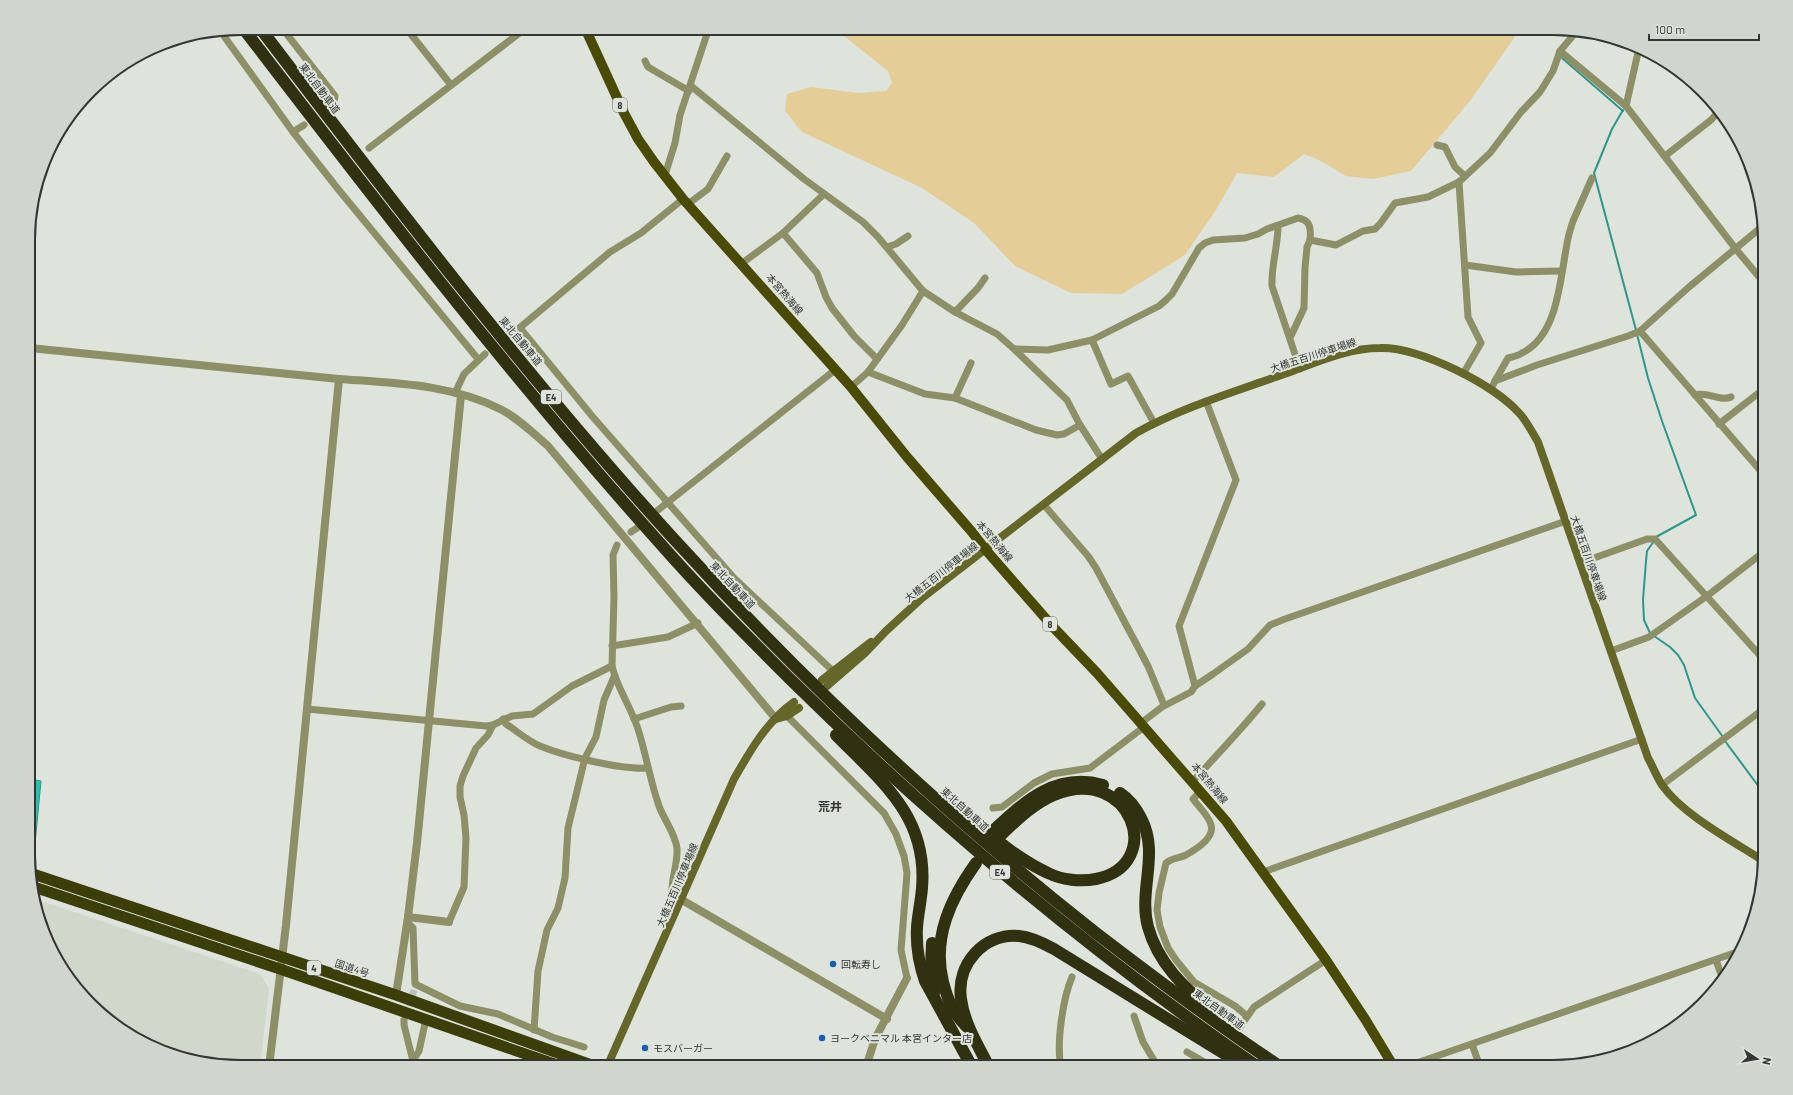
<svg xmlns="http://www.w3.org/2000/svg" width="1793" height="1095" font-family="Barlow,'Noto Sans JP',sans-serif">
<rect width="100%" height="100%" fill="#dee3dc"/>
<path fill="#cfd8ca" d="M35 899 260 974 269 989 260 1067H240L172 1056 122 1031 90 1005 57 961Z"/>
<path fill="#e5cd98" d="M836 28H1521L1470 101 1411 171 1373 179 1346 176 1321 161 1304 154 1274 177 1237 173 1216 210 1185 255 1122 294 1071 293 1015 266 974 223 922 188 802 132 785 111 787 94 811 87 858 93 886 91 892 83 888 71 845 37Z"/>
<path fill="#28c2b0" stroke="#2c988a" d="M30 779 41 781 35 844 33 845 30 844Z"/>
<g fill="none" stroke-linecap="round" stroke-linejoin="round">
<g stroke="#2c988a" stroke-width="2">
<path d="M1562 58 1623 111"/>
<path d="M1623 110 1612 129 1594 173 1636 330"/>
<path d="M1637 334 1648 378 1662 421 1696 515 1656 537"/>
<path d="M1650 633 1644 620 1643 600 1646 561 1647 551 1654 541"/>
<path d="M1654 636 1670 647 1678 655 1684 665 1695 698 1723 737"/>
<path d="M1725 741 1765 795"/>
</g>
<g stroke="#bcc0ba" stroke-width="7" stroke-dasharray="7 3.5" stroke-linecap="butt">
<path d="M406 1016 414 990"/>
<path d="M1235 1040 1242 1024"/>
</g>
<g stroke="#8d8f67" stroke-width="7">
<path d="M282 28 335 96 334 102 331 105"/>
<path d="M406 28 451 85"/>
<path d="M221 32 293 132 338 189 478 359"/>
<path d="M1560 51 1626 106 1735 248 1765 284"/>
<path d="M645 61 648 67 689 91"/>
<path d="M691 86 804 179 863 222 878 237 923 291 955 312 997 334 1014 349 1048 350 1092 340 1159 306 1166 300 1172 294 1199 248 1205 243 1213 240 1245 238 1258 234 1267 229 1298 218C1311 220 1311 229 1310 240L1336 245 1363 231 1375 229 1380 224 1395 203 1428 197 1459 182 1490 153 1521 112 1540 92 1553 71 1560 51 1576 32"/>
<path d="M1626 106 1639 48"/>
<path d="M293 132 304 125"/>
<path d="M1437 145 1445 147 1455 167 1465 176"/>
<path d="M369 148 526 28"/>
<path d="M1665 156 1711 120 1719 111"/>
<path d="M665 175 675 143 680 115 709 28"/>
<path d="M1459 182 1468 317 1481 343 1463 374"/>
<path d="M688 204 708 189 727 156"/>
<path d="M1278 226C1278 246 1271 266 1272 286L1300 369"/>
<path d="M783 233 817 273 826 297 832 308 854 336 877 359"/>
<path d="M887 247 896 244 908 236"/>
<path d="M741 264 783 233 824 194"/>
<path d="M1465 265 1516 272 1561 271"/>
<path d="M955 312 978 288 985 278"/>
<path d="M520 328 592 416 734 578 833 671"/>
<path d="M1640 331 1765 476"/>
<path d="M511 335 610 252 641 233 683 199"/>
<path d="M1290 338 1304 308 1305 268 1307 247 1310 240"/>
<path d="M1092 340 1111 384 1128 376 1154 423"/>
<path d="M1014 349 1067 400 1080 425 1102 459"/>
<path d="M868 372 925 394 955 398 1036 430 1057 435 1064 434 1080 425"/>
<path d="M1495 381 1508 358C1512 357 1518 356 1522 353 1561 334 1560 271 1569 234L1573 221 1592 178"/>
<path d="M851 387 868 372 902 325 923 291"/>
<path d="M1491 389 1495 381 1537 365 1628 336 1640 331 1689 287 1764 225"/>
<path d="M455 393 464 374 485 354"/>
<path d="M1695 395C1708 391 1720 402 1731 397"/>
<path d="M955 398 971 363"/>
<path d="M1719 424 1765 388"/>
<path d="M1044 505 1088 556 1096 568 1148 666 1164 705"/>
<path d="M658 510 835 370"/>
<path d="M631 532 637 528"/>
<path d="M617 545 613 555 614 597 612 666C617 688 631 707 638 729 646 754 650 780 659 806 664 820 675 833 677 848 678 863 672 876 672 890L682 900"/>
<path d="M1580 563 1647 539H1655L1765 661"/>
<path d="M612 646 668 637 698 623"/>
<path d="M1611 651 1649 637 1707 596 1765 551"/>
<path d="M1195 686 1179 626 1236 480 1206 401"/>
<path d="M307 709 486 726 493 725 512 716 533 714 572 686 612 666"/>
<path d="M787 716 884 813 896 834 904 856 907 873 901 950 907 978"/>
<path d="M503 719 506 724C517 731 528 741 540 746 564 756 622 770 648 768"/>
<path d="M634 719 671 707 681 706"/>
<path d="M1141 723 1162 707 1191 692 1195 686 1213 674 1248 649 1270 625 1285 619 1566 521"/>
<path d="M1193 781C1216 756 1240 731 1262 704"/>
<path d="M1662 785 1765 708"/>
<path d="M1201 791 1193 799C1199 807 1209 816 1211 825 1215 838 1195 850 1186 855 1180 858 1172 858 1166 863L1159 893 1157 910 1160 927 1168 948 1176 960 1194 982 1235 1006 1247 1016"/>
<path d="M993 808 1002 807 1034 783 1052 774 1090 768 1144 727"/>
<path d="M1263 872 1642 739"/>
<path d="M407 922 413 928 415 984 460 1006 498 1014 552 1037 584 1047"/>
<path d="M449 922 464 887 466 838 464 815 460 797V786L463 776 476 748 488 735 493 725"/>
<path d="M1716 960 1723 980"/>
<path d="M1134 1016 1143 1042 1158 1067"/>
<path d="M404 1020V1025L413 1061"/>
<path d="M1242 1024 1254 1007 1326 960"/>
<path d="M534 1030 538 971 547 930 558 908 565 878 568 828 585 758 596 737 604 700 614 677"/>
<path d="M1472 1044 1480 1067"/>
<path d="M1187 1052 1213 1067"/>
<path d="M409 1067 419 1051 426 1019"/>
<path d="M530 1067 532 1056"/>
<path d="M1061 1067C1056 1044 1063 998 1072 977"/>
<path d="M1222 1067 1224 1061"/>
<path d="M1405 1067 1740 951"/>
</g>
<g stroke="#8d8f67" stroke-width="8">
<path d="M30 348 339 379 286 925 269 1067"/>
<path d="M339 379C393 383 451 384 500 409 518 418 533 433 548 446L776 719"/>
<path d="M682 900 887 1019"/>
<path d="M408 917 449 922"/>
<path d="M396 995 408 917 417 843 461 395"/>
<path d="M868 1062 877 1067"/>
<path d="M866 1067 875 1039 907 978"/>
</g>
<g stroke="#656729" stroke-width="8">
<path d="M822 680 871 642"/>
<path d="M827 686 865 653 886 631 922 598 1136 433C1183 407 1234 392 1284 374 1315 363 1347 348 1380 348 1419 347 1494 384 1520 414 1527 422 1532 432 1538 442L1648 758C1653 767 1657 777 1662 785 1684 816 1733 841 1765 862"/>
<path d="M776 719 787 716 799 708"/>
<path d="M607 1067 734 779C750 751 767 721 794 702"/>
</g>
<path stroke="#494a04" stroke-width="10" d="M585 28 624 113 638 139 654 162 683 199 851 387 907 457 972 532 985 549 1054 628 1097 673 1226 821 1326 960 1365 1019 1394 1067"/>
<g stroke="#3c3e0a" stroke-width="11">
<path d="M30 873 396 995 597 1067"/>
<path d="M31 886 280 969 563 1067"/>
</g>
<g stroke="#303111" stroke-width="12">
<path d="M243 28C377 203 511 377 658 541 700 589 745 634 790 679 935 822 1090 952 1258 1067"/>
<path d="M260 28C392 201 525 375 672 537 802 680 943 813 1096 933 1156 979 1217 1025 1281 1067"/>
<path d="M836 735C881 781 928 816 922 888 921 901 918 914 917 927 916 945 919 964 925 981L972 1067"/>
<path d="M1120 793C1129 799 1136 808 1141 818 1160 854 1138 890 1148 927 1158 963 1184 988 1212 1010"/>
<path d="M952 804C983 828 1013 857 1048 873 1062 880 1081 882 1096 879 1167 865 1131 763 1054 795 1033 804 1017 820 1001 835"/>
<path d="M994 830C1026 800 1057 772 1103 785"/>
<path d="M932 943 931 966 934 993"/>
<path d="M967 1027C953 1013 948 1001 943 982 932 937 951 898 976 863"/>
<path d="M989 1067C978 1045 964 1023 961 999 956 964 984 933 1019 936 1031 937 1043 943 1054 949L1236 1061"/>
</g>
</g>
<g fill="#185eae" stroke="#dee3dc" stroke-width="1.5">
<circle cx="833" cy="964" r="4"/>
<circle cx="822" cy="1038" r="4"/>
<circle cx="645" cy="1048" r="4"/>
</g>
<g text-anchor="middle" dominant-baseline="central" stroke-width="4" stroke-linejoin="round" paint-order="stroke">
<g fill="#dee3dc" stroke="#676a66" stroke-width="1">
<rect x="613" y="98" width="14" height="14" rx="3"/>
<rect x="541" y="390" width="20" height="14" rx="3"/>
<rect x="1043" y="617" width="14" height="14" rx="3"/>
<rect x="990" y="865" width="20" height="14" rx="3"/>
<rect x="307" y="961" width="14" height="14" rx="3"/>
</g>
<g font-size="9" font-weight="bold" fill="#343633">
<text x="620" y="105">8</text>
<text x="551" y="397">E4</text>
<text x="1050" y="624">8</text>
<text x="1000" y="872">E4</text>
<text x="314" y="968">4</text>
</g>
<g font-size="10" fill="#343633" stroke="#dee3dc">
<text transform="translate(320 88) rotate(53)">東北自動車道</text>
<text transform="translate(785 294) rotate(49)">本宮熱海線</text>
<text transform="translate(521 341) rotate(50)">東北自動車道</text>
<text transform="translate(1313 355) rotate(-18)">大橋五百川停車場線</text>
<text transform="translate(995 541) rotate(50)">本宮熱海線</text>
<text transform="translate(1589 558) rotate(71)">大橋五百川停車場線</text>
<text transform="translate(941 572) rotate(-38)">大橋五百川停車場線</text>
<text transform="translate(733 585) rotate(47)">東北自動車道</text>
<text transform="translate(1210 783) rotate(50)">本宮熱海線</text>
<text transform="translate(965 809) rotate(42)">東北自動車道</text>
<text transform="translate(677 885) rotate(-67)">大橋五百川停車場線</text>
<text transform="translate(352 968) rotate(18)">国道4号</text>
<text transform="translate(1219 1009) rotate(36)">東北自動車道</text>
</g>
<g font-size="10" fill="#343633" stroke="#dee3dc" text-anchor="start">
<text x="841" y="964">回転寿し</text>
<text x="830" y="1038">ヨークベニマル 本宮インター店</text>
<text x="653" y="1048">モスバーガー</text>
</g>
<g font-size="12" font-weight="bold" fill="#343633" stroke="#dee3dc">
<text x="830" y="806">荒井</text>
</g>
</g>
<path d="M0 0H1793V1095H0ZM240 35H1553A205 205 0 0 1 1758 240V855A205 205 0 0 1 1553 1060H240A205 205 0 0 1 35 855V240A205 205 0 0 1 240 35Z" fill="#d0d5ce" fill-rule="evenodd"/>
<path fill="none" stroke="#343633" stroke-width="2" d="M240 35H1553A205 205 0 0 1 1758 240V855A205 205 0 0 1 1553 1060H240A205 205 0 0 1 35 855V240A205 205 0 0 1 240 35Z"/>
<g transform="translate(1757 1059) rotate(102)" stroke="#dee3dc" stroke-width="3" paint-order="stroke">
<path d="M0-3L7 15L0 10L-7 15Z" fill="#343633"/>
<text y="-6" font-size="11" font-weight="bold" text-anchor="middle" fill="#343633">N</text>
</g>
<path d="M1649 34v6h110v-6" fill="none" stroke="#343633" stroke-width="2"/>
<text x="1655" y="34" font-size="12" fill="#343633" stroke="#dee3dc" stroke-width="3" paint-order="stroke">100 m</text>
</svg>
